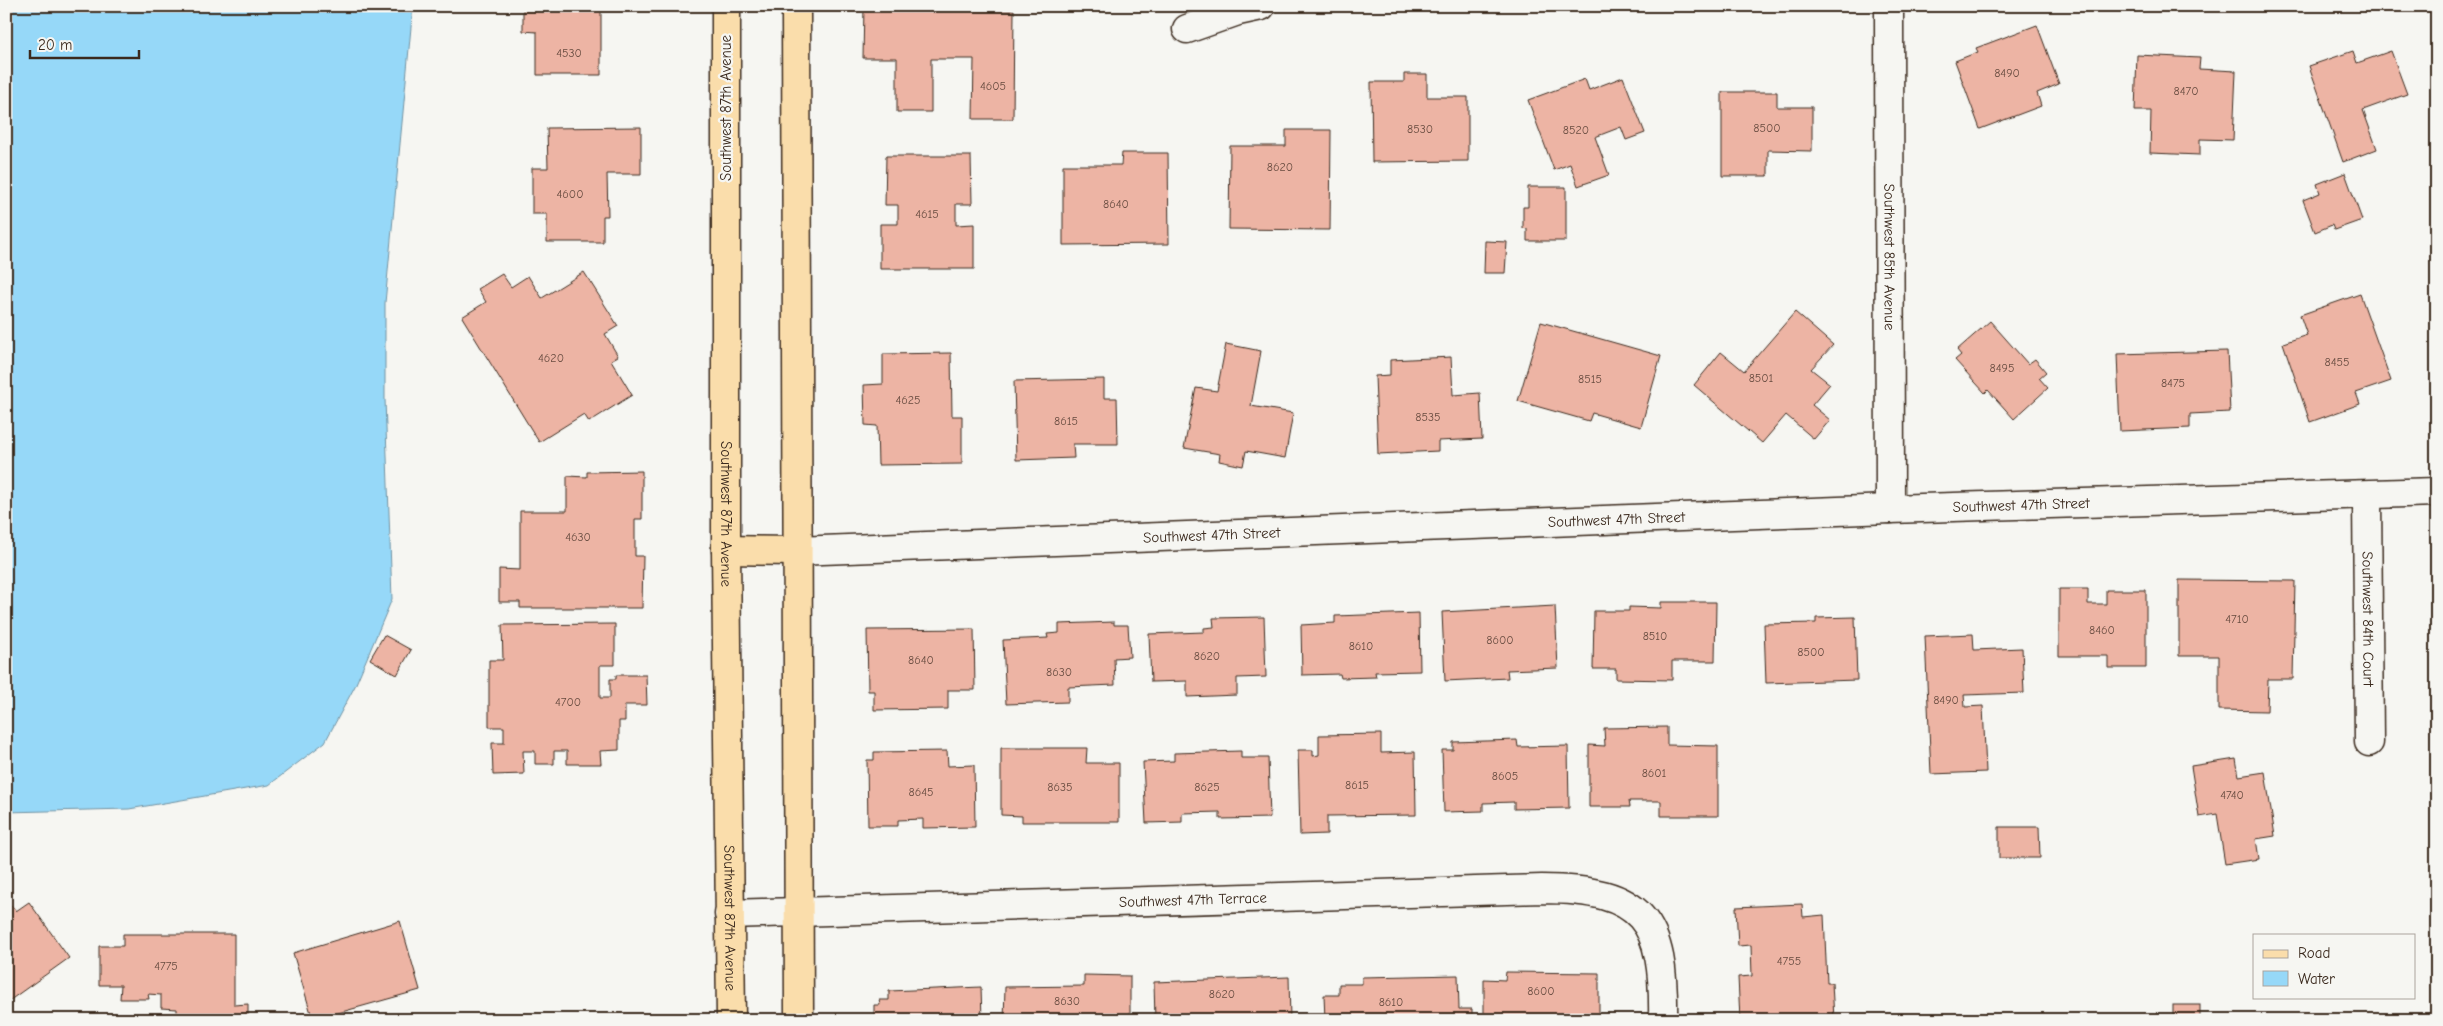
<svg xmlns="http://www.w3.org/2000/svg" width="2443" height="1026" font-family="'Comic Neue',sans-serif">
<rect width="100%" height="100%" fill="#f6f6f2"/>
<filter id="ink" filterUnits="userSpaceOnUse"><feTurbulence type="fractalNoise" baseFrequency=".02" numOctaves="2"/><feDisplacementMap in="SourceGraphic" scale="10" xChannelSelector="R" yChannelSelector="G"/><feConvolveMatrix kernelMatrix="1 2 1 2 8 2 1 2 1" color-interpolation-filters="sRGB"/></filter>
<g filter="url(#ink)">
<path fill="#96d8f8" stroke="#7292a1" d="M6 6H413L385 303V399L392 599 355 686 325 742 269 785 129 809 6 812Z"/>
<g fill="#edb4a4" stroke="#3b2a1e">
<path d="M523 6H601V75H537V32L523 31Z"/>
<path d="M864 6H925L926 10H1014L1013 119H973L974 59H931V112H897V58H863Z"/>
<path d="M2037 25 2059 84 2037 93 2041 106 1980 129 1955 61 1978 52 1976 48Z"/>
<path d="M2353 51 2357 63 2391 51 2407 94 2363 110 2377 149 2343 162 2309 66Z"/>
<path d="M2137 55 2200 58 2199 69 2236 71 2233 140 2200 139V155L2150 153 2151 111H2135Z"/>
<path d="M1404 74H1427V97H1468V161L1372 162 1371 82H1404Z"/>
<path d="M1623 77 1645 133 1626 140 1621 127 1595 137 1609 175 1578 186 1570 164 1554 170 1528 100 1585 79 1589 90Z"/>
<path d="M1722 92H1777V107H1812V151L1768 150V176H1722Z"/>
<path d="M641 127V174H607L608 216H603V242H547V214H532V168H548L547 128Z"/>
<path d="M1286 130H1331L1330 230 1229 229 1230 146H1286Z"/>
<path d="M1122 153H1168L1169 244 1063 245V165H1121Z"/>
<path d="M886 156H971L972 204H956V225L974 224V269H880V224H898V205H885Z"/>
<path d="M2345 173 2362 220 2334 230 2332 225 2315 232 2303 200 2320 193 2317 184Z"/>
<path d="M1528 187H1566V241H1527V229L1523 228V207H1528Z"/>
<path d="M1485 241 1507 242 1505 273H1484Z"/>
<path d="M584 272 618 326 605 334 618 356 611 360 632 395 589 422 584 414 539 442 462 317 486 302 478 289 502 274 511 287 528 276 542 298Z"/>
<path d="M2360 294 2391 381 2356 393 2360 404 2310 422 2283 343 2307 335 2300 315Z"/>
<path d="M1795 312 1833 345 1811 369 1830 384 1812 405 1830 420 1814 439 1786 415 1762 443 1694 385 1721 352 1744 371Z"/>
<path d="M1990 321 2028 364 2035 359 2046 372 2039 378 2048 388 2014 419 1988 390 1985 393 1955 360 1961 355 1957 350Z"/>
<path d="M1541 322 1661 356 1641 427 1592 413 1589 421 1518 401Z"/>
<path d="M1226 344 1261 351 1251 406 1293 413 1285 458 1246 451 1243 466 1219 461 1220 454 1184 448 1196 388 1217 391Z"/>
<path d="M2227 351 2230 412 2190 414V428L2120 431 2117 354Z"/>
<path d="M951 353 952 416H962V464L878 465 877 426 865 425 864 385 883 384V354Z"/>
<path d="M1451 357 1453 395 1480 393 1482 439 1438 441V451L1378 454 1375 376 1390 375V360Z"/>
<path d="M1104 379V398H1117L1118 444H1073L1074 458 1016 460 1014 381Z"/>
<path d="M642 471V519H635V556H643L642 608H520V602H499V569L520 570V511H567V476L587 477V472Z"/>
<path d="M2179 580 2295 581 2293 679H2268L2267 711 2219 710V656H2179Z"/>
<path d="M2059 589H2088V604H2106V590H2146V668H2108V656H2059Z"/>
<path d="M1661 602H1716L1715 661H1672V680L1616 679V669H1593L1594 611H1629V607L1661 608Z"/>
<path d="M1555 606 1558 668 1507 670 1508 678 1445 681 1442 612Z"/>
<path d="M1419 613 1420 671 1375 672 1376 677 1341 678 1340 674 1302 675 1301 625 1335 623V616Z"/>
<path d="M1264 617 1266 677 1237 678V695L1187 697V681L1151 682 1149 634 1204 632V628L1214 627 1213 618Z"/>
<path d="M1855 617 1857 680 1766 683 1764 624 1816 623V618Z"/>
<path d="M1114 622V625H1128L1130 657 1114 658 1115 685 1068 687V702L1006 704 1003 640 1048 638 1047 634 1059 633V624Z"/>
<path d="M615 624V665H600V698H610V679H616V675H646L647 705H625V721H619V750L600 751 601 764H567V751H554V764H535V751H523L524 774 493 775 492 743H504V727H489V660H503L502 625Z"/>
<path d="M974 629 975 690H948V709L874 710V691H868L867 630Z"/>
<path d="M1973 634 1974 650 2022 648 2024 693 1964 695 1965 707 1983 706 1986 772 1931 774 1925 636Z"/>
<path d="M384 635 411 650 397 675 370 659Z"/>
<path d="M1667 727V745L1718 746V816H1661V801H1629L1630 807H1589V745L1605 746 1604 728Z"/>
<path d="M1381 734V753L1415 752 1416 815 1327 816V834L1300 835 1298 750H1313V756L1319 755V735Z"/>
<path d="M1517 740 1518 747 1568 746 1569 808 1514 809V802L1483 803V811L1444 812 1442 750H1453V742Z"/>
<path d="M1001 748H1087L1086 763H1119V822H1022V816L1001 815Z"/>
<path d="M947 751 948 766 974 765 975 827 923 828V819L898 820V826H868L867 760H874V752Z"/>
<path d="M1241 751V758H1268L1270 818 1220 819V812L1182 813V822L1146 823 1143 762 1174 761V753Z"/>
<path d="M2236 759 2239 776 2265 772 2275 836 2256 839 2259 859 2225 864 2217 814 2199 817 2191 766Z"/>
<path d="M1999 827H2039L2040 858H1999Z"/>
<path d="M29 902 69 958 6 1003V910L12 906 16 911Z"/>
<path d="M1802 904 1803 917 1824 915 1827 983H1832L1834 1019 1740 1020 1738 977 1752 976 1751 945 1738 946 1736 907Z"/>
<path d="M400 921 420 990 313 1020 293 953Z"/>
<path d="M123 934H234V1005L248 1004V1020H177V1009L161 1008V995L148 994 149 999H120L121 985H99V946H123Z"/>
<path d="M1506 972 1599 973V1020H1484V979L1505 980Z"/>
<path d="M1084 975 1130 976V1016L1134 1017V1020H1004L1005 987 1084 986Z"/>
<path d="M1458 975 1459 1009H1472V1020H1325L1324 995H1339V984H1362V977Z"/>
<path d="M1289 977 1290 1020H1155L1154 982Z"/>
<path d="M981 987 982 1020H874V1005H880L879 1000H889V991Z"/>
<rect x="2173" y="1005" width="27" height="15"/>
</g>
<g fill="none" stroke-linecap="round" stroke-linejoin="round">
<g stroke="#3b2a1e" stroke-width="31">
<g id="minor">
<path id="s1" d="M1889 6 1890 509"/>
<path d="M1187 29 1238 11 1261 6"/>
<path id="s2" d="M2367 495 2369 742"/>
<path id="s3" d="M796 551 1890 509 2437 492"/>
<path id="s4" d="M729 914 1542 889C1644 889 1665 921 1663 1020"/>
</g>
</g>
<g stroke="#3b2a1e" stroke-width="31">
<g id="major">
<path id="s5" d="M726 6V550L731 1020"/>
<path d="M796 6 799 1020"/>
<path d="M726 550 796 551"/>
</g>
</g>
<use href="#minor" stroke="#f6f6f2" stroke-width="28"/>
<use href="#major" stroke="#faddab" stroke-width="28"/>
</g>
</g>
<g text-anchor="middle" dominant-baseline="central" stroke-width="4.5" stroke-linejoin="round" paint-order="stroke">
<g font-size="12" fill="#684c40">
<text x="569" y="53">4530</text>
<text x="2007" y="73">8490</text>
<text x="993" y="86">4605</text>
<text x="2186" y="91">8470</text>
<text x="1767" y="128">8500</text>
<text x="1420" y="129">8530</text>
<text x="1576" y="130">8520</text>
<text x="1280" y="167">8620</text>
<text x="570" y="194">4600</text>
<text x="1116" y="204">8640</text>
<text x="927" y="214">4615</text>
<text x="551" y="358">4620</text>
<text x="2337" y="362">8455</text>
<text x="2002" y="368">8495</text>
<text x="1761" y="378">8501</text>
<text x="1590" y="379">8515</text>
<text x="2173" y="383">8475</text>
<text x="908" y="400">4625</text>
<text x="1428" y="417">8535</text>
<text x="1066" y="421">8615</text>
<text x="578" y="537">4630</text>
<text x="2237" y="619">4710</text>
<text x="2102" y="630">8460</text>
<text x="1655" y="636">8510</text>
<text x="1500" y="640">8600</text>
<text x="1361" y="646">8610</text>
<text x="1811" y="652">8500</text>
<text x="1207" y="656">8620</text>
<text x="921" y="660">8640</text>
<text x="1059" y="672">8630</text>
<text x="1946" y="700">8490</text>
<text x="568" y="702">4700</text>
<text x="1654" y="773">8601</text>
<text x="1505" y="776">8605</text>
<text x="1357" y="785">8615</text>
<text x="1060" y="787">8635</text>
<text x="1207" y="787">8625</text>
<text x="921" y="792">8645</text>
<text x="2232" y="795">4740</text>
<text x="1789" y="961">4755</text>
<text x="166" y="966">4775</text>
<text x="1541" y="991">8600</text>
<text x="1222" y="994">8620</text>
<text x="1067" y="1001">8630</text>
<text x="1391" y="1002">8610</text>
</g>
<g font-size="15" fill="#3b2a1e" stroke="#f6f6f2">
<text transform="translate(726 108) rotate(-90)">Southwest 87th Avenue</text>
<text stroke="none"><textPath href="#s1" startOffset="251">Southwest 85th Avenue</textPath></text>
<text stroke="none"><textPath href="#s3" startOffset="1226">Southwest 47th Street</textPath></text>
<text stroke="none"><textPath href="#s5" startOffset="508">Southwest 87th Avenue</textPath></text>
<text stroke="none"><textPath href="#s3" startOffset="821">Southwest 47th Street</textPath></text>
<text stroke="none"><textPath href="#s3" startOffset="416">Southwest 47th Street</textPath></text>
<text stroke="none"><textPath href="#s2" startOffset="124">Southwest 84th Court</textPath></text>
<text stroke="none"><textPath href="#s4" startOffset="464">Southwest 47th Terrace</textPath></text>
<text stroke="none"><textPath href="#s5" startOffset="912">Southwest 87th Avenue</textPath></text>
</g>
</g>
<rect width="2443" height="1026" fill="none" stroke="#f6f6f2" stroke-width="25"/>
<rect x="12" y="12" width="2418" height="1001" fill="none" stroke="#3b2a1e" stroke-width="2" filter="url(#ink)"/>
<rect x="2253" y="934" width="162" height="65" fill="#f6f6f2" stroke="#aba49d"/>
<rect x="2263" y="950" width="25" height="8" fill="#faddab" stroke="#aba49d"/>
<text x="2298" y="958" font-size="15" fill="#3b2a1e">Road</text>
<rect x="2263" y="971" width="25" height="15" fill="#96d8f8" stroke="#aba49d"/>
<text x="2298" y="984" font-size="15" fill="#3b2a1e">Water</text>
<path d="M30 50v8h109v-8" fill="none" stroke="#3b2a1e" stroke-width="2.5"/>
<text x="38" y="50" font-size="15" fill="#3b2a1e" stroke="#f6f6f2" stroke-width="4" paint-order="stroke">20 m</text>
</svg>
